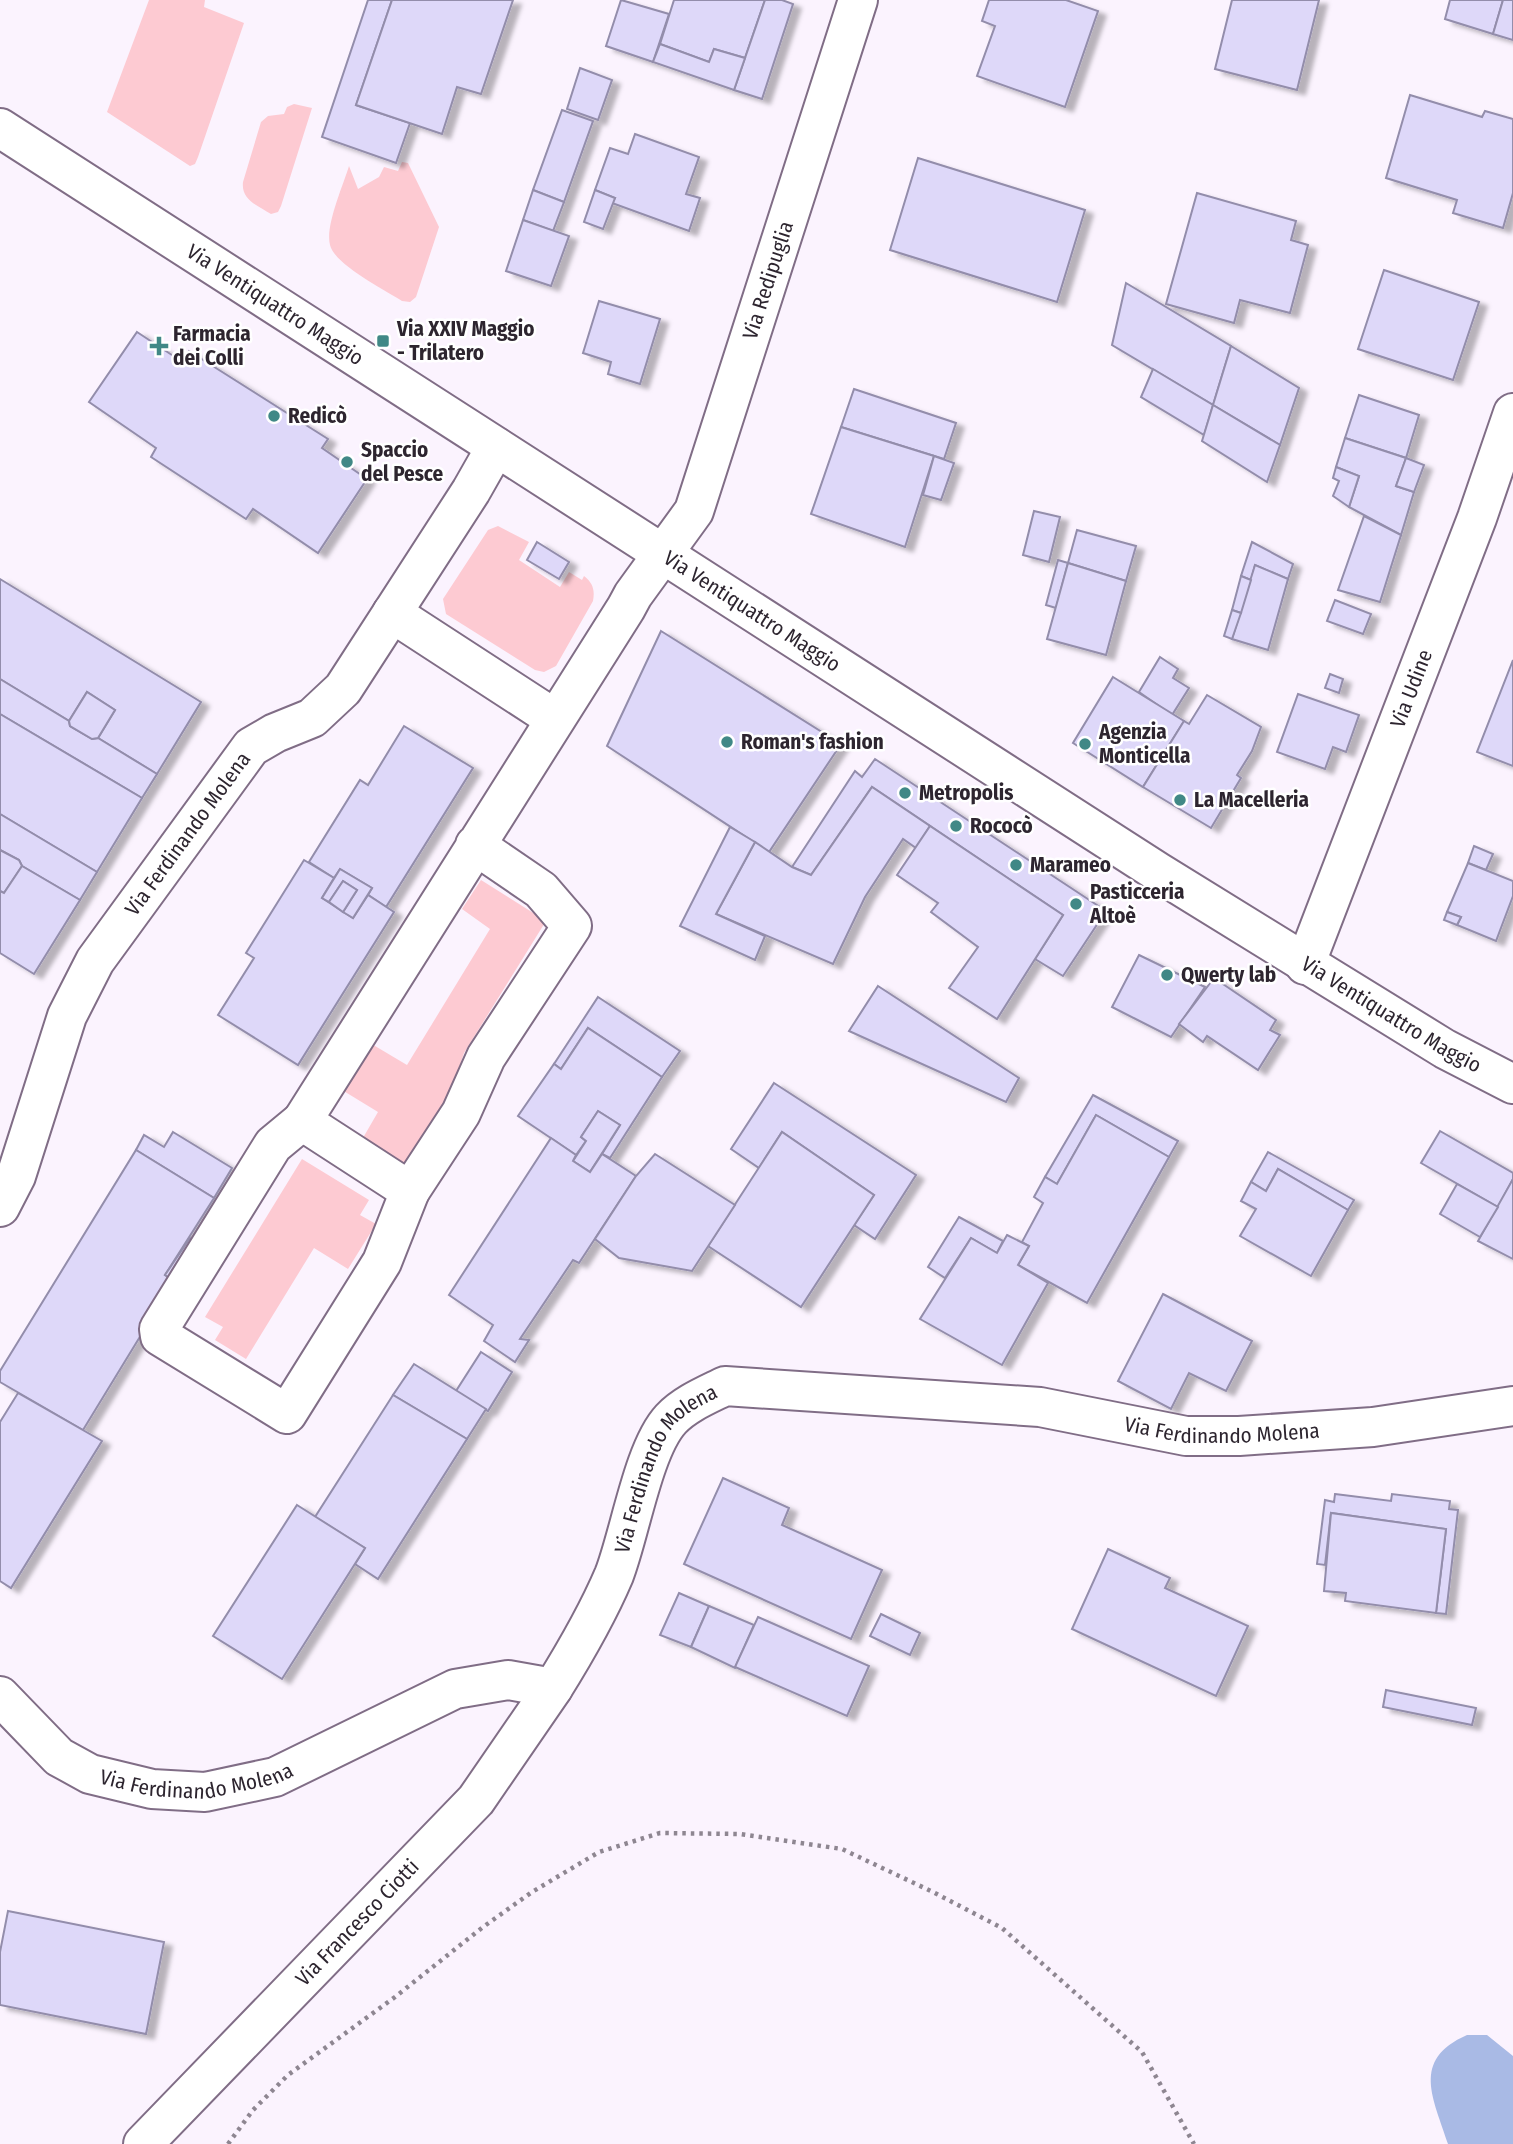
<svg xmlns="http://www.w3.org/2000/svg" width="1513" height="2144" font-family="'Fira Sans Condensed',sans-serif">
<defs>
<filter id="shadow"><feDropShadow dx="8" dy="4.5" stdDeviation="2" flood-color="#0004"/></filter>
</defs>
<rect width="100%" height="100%" fill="#fbf3fe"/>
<g fill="#fdcad2">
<path d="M149 0H205L204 7 244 23 198 157 195 164 190 166 107 112Z"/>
<path d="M294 104 312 108 281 206 278 212 271 214C257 205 241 200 243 182L261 122 268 116 284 114 287 107Z"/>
<path d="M402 162 408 163 439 227 416 297 410 302 402 301C385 290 335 265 330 245 325 226 343 186 349 166L358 189 379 177 384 167 398 171Z"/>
<path d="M498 526 529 542 519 560 560 587 569 572 582 580 584 576C593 583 595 590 593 601L556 666 544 672 535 670 446 614 443 599 488 530Z"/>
<path d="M481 880 546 921 464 1053 450 1095 404 1170 360 1143 378 1112 342 1090 370 1043 407 1065 490 929 462 909Z"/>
<path d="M302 1159 369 1200 360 1215 376 1224 348 1269 314 1248 246 1359 215 1340 223 1327 205 1317Z"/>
</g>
<path fill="#a9bae5" d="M1467 2035H1487L1513 2056V2144H1448C1434 2099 1410 2060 1467 2035Z"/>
<g fill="#ded8f9" stroke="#938dab" stroke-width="2" filter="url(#shadow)">
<path d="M368 0H392L356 105 410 123 396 163 322 137Z"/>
<path d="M392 0H513L481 94 457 87 442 134 356 105Z"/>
<path d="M621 0 669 14 653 62 606 46Z"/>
<path d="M674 0H765L745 58 714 49 709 62 660 44Z"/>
<path d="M765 0H782L793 4 762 99 734 90Z"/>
<path d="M989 0H1066L1098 11 1065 107 977 76 995 26 982 21Z"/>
<path d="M1232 0H1319L1297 90 1215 69Z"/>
<path d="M1450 0H1503L1493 34 1445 19Z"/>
<path d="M1503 0H1513V40L1493 34Z"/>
<path d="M660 44 709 62 714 49 745 58 734 90 653 62Z"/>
<path d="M580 68 612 80 598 120 567 109Z"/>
<path d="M1410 95 1482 117 1485 111 1513 119V193L1503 228 1453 213 1457 200 1386 178Z"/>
<path d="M562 110 593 121 564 202 533 190Z"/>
<path d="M635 134 699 157 686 194 700 198 689 231 612 203 615 198 595 190 610 148 628 154Z"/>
<path d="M918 158 1085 210 1057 302 890 250Z"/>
<path d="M533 190 564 202 553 231 523 220Z"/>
<path d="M595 190 615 198 603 229 584 222Z"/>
<path d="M1197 193 1296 221 1291 240 1308 245 1290 313 1240 300 1234 323 1166 304Z"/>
<path d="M523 220 569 236 551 286 506 271Z"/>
<path d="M1384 270 1479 302 1453 380 1358 349Z"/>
<path d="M1126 283 1231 346 1213 405 1112 345Z"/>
<path d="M599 301 660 319 640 384 608 374 611 362 583 353Z"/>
<path d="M137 332 181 361 189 351 328 439 322 448 367 479 318 553 253 509 246 519 151 457 156 448 89 402Z"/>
<path d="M1231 346 1299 388 1280 445 1213 405Z"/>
<path d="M1153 369 1213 405 1204 435 1141 397Z"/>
<path d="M854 389 956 423 944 459 841 427Z"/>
<path d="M1359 395 1419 415 1406 458 1345 438Z"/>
<path d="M1213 405 1280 445 1267 482 1202 441Z"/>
<path d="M841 427 934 456 905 547 811 514Z"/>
<path d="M1345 438 1406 458 1396 486 1414 492 1401 535 1349 507 1359 476 1336 467Z"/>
<path d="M934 456 954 463 941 500 923 495Z"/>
<path d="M1406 458 1424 465 1414 492 1396 486Z"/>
<path d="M1336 467 1359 476 1349 507 1333 496 1339 481 1333 478Z"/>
<path d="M1034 511 1060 517 1049 562 1023 555Z"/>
<path d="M1364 516 1401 535 1380 602 1338 590Z"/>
<path d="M1077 530 1136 546 1126 581 1068 563Z"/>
<path d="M537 542 569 562 559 579 527 560Z"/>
<path d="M1252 542 1293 564 1288 579 1255 565 1251 580 1241 576Z"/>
<path d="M1058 560 1068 563 1056 608 1046 605Z"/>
<path d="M1068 563 1126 581 1106 655 1047 639Z"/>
<path d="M1255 565 1288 579 1268 650 1232 639Z"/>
<path d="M1241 576 1251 580 1241 613 1232 610Z"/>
<path d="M0 579 201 702 157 774 98 738 115 710 87 692 69 721 0 679Z"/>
<path d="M1335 600 1371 614 1363 634 1327 621Z"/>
<path d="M1232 610 1241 613 1232 639 1224 636Z"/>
<path d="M661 631 841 744 769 852 607 746Z"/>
<path d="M1160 657 1178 669 1173 678 1189 688 1172 715 1139 692Z"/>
<path d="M1513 660V766L1477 752Z"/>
<path d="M1330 674 1343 679 1339 693 1325 688Z"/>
<path d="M1113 677 1184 721 1143 787 1073 743Z"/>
<path d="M0 679 69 721 70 726 92 739 98 738 157 774 142 798 0 714Z"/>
<path d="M87 692 115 710 98 738 92 739 70 726 69 721Z"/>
<path d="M1298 694 1359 715 1346 752 1333 747 1325 769 1277 752Z"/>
<path d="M1207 695 1261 727 1252 751 1237 775 1241 778 1211 828 1143 787 1184 721 1189 724Z"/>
<path d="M0 714 142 798 97 872 0 814Z"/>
<path d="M404 726 473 768 386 907 368 895 372 888 340 869 334 878 309 862 360 780 368 785Z"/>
<path d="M875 759 1106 911 1063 976 1035 959 1063 915 872 787 811 875 792 867 855 771 862 777Z"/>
<path d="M872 787 930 826 916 848 903 839 865 897 833 964 716 914 755 842 792 867 811 875Z"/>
<path d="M0 814 97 872 80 900 22 866 19 860 0 850Z"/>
<path d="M930 826 1063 915 997 1019 949 988 978 947 931 912 938 903 897 875Z"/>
<path d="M730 827 755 842 716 914 765 936 755 960 680 926Z"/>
<path d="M1474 846 1493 854 1486 870 1468 863Z"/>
<path d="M0 850 19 860 22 866 4 893 0 891Z"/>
<path d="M304 860 334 878 322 898 353 918 368 895 394 912 298 1065 218 1015 254 958 246 953Z"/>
<path d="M1468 863 1513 881V896L1496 941 1457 925 1461 917 1447 912Z"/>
<path d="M22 866 80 900 34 974 0 953V891L4 893Z"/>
<path d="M340 869 372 888 353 918 343 912 357 890 343 881 329 902 322 898Z"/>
<path d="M343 881 357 890 343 912 329 902Z"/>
<path d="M1447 912 1461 917 1457 925 1444 920Z"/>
<path d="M1139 955 1205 987 1171 1037 1112 1007Z"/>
<path d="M1214 978 1276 1020 1270 1030 1280 1035 1258 1070 1207 1036 1203 1042 1179 1024Z"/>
<path d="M878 986 1019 1078 1006 1102 849 1031Z"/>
<path d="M598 997 680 1051 662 1077 588 1028 561 1069 554 1064Z"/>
<path d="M588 1028 662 1077 610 1158 602 1154 620 1125 598 1111 581 1137 586 1141 576 1155 518 1116 554 1064 561 1069Z"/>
<path d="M774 1083 916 1175 875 1239 854 1225 874 1195 782 1132 759 1168 731 1149Z"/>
<path d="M1093 1095 1178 1141 1169 1157 1096 1115 1057 1184 1045 1177Z"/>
<path d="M598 1111 620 1125 590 1172 573 1161 586 1141 581 1137Z"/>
<path d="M1096 1115 1169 1157 1087 1303 1018 1265 1029 1246 1022 1242 1043 1203 1034 1197 1045 1177 1057 1184Z"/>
<path d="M1440 1131 1513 1173V1179L1498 1207 1421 1163Z"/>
<path d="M173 1132 232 1168 214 1198 136 1150 144 1135 164 1147Z"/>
<path d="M782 1132 874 1195 801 1307 708 1246Z"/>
<path d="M551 1138 576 1155 573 1161 590 1172 602 1154 636 1176 579 1263 573 1260 520 1339 529 1340 515 1362 484 1341 493 1325 449 1295Z"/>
<path d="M136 1150 214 1198 165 1275 174 1281 83 1430 0 1382V1371Z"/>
<path d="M1268 1152 1354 1200 1348 1210 1278 1169 1266 1191 1251 1182Z"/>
<path d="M655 1154 735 1205 692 1271 619 1258 595 1239 636 1176Z"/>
<path d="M1278 1169 1348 1210 1311 1276 1240 1236 1256 1209 1241 1201 1251 1182 1266 1191Z"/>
<path d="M1513 1179V1259L1478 1241Z"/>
<path d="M1457 1184 1498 1207 1480 1237 1440 1214Z"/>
<path d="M959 1217 1003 1241 997 1253 971 1238 945 1278 928 1267Z"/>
<path d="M1007 1235 1029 1246 1018 1265 1048 1283 1002 1365 920 1319 971 1238 997 1253Z"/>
<path d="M190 1238 198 1243 174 1281 165 1275Z"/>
<path d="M1163 1294 1252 1341 1226 1391 1189 1373 1171 1409 1118 1381Z"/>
<path d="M481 1352 512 1372 488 1411 456 1391Z"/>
<path d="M414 1364 486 1409 467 1439 393 1395Z"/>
<path d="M18 1393 102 1441 11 1588 0 1581V1422Z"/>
<path d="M393 1395 467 1439 378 1579 355 1564 365 1548 315 1517Z"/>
<path d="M723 1478 789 1508 782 1525 882 1570 851 1639 684 1564Z"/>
<path d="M1335 1494 1391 1501 1392 1494 1450 1501 1449 1509 1458 1510 1446 1614 1436 1613 1446 1529 1331 1513 1325 1565 1317 1564 1325 1500 1334 1502Z"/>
<path d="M297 1505 365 1548 282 1679 213 1636Z"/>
<path d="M1331 1513 1446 1529 1436 1613 1345 1601 1346 1593 1324 1591Z"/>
<path d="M1108 1549 1170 1578 1165 1588 1248 1626 1216 1696 1072 1629Z"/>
<path d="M679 1593 709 1606 691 1647 660 1635Z"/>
<path d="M709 1606 754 1625 735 1668 691 1647Z"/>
<path d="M881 1614 920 1633 910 1655 870 1636Z"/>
<path d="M758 1617 869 1666 847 1716 735 1667Z"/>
<path d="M1386 1690 1476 1708 1472 1725 1383 1707Z"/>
<path d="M8 1911 164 1942 146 2034 0 2005V1952Z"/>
</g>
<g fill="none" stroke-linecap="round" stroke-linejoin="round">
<g stroke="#806d86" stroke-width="42">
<g id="minor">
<path id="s1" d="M0 128 1158 872 1445 1049 1513 1084"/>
<path d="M392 613 555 719"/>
<path id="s2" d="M475 845 541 890 572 926 486 1057 461 1113 410 1191 302 1121 626 608 633 595 694 511 858 0"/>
<path id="s3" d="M1305 965 1477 518 1513 413"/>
<path d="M302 1121 273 1145 159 1329 160 1336 287 1414 382 1262 410 1191"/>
<path id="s4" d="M0 1207 16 1176 67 1016 95 961 251 747 275 733 312 718 343 689 471 491 496 447"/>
<path id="s5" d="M0 1696 59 1757 90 1774 152 1789 205 1792 275 1777 455 1689 508 1680 553 1688C576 1651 597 1615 614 1575 630 1534 643 1449 671 1419 685 1404 707 1395 725 1386L1040 1407 1186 1436H1239L1373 1427 1513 1406"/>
<path id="s6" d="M143 2144 476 1800 553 1688"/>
</g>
</g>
<path stroke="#8e8691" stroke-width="4.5" stroke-dasharray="3.5 5" stroke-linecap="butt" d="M228 2144 253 2110 288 2075 395 1997 483 1927 532 1892 599 1852 660 1833 740 1834 842 1849 933 1892 1002 1928 1142 2052 1194 2144"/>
<use href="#minor" stroke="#fff" stroke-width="38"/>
</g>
<g fill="#408886" stroke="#fff" stroke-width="2.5">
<rect x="376" y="334" width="14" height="14" rx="3.5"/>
<path d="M155.5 335.5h7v7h7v7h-7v7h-7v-7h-7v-7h7z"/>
<circle cx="274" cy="416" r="7"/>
<circle cx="347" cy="462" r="7"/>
<circle cx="727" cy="742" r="7"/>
<circle cx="1085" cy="744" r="7"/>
<circle cx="905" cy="793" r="7"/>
<circle cx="1180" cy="800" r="7"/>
<circle cx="956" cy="826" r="7"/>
<circle cx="1016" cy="865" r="7"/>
<circle cx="1076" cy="904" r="7"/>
<circle cx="1167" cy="975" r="7"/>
</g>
<g text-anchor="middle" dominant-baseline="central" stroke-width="5" stroke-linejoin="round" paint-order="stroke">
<g font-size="21" fill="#2d252f" stroke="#fff">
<text stroke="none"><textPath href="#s2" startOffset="1535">Via Redipuglia</textPath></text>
<text stroke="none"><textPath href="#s1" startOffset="327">Via Ventiquattro Maggio</textPath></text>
<text stroke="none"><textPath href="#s1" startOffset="894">Via Ventiquattro Maggio</textPath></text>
<text stroke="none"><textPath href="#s3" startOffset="296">Via Udine</textPath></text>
<text stroke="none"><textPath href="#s4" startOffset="422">Via Ferdinando Molena</textPath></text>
<text stroke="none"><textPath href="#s1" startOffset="1650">Via Ventiquattro Maggio</textPath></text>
<text stroke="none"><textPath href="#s5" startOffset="1468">Via Ferdinando Molena</textPath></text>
<text stroke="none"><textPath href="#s5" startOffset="859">Via Ferdinando Molena</textPath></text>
<text stroke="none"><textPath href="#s5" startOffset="229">Via Ferdinando Molena</textPath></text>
<text stroke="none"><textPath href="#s6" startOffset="308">Via Francesco Ciotti</textPath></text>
</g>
<g font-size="21" font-weight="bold" fill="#2d252f" stroke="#fff" text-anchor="start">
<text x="397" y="329">Via XXIV Maggio<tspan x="397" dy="24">- Trilatero</tspan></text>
<text x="173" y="334">Farmacia<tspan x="173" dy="24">dei Colli</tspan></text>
<text x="288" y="416">Redicò</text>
<text x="361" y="450">Spaccio<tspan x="361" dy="24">del Pesce</tspan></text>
<text x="1099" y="732">Agenzia<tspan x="1099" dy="24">Monticella</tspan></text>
<text x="741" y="742">Roman's fashion</text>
<text x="919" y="793">Metropolis</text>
<text x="1194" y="800">La Macelleria</text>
<text x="970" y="826">Rococò</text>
<text x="1030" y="865">Marameo</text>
<text x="1090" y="892">Pasticceria<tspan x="1090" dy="24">Altoè</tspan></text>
<text x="1181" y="975">Qwerty lab</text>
</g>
</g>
</svg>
